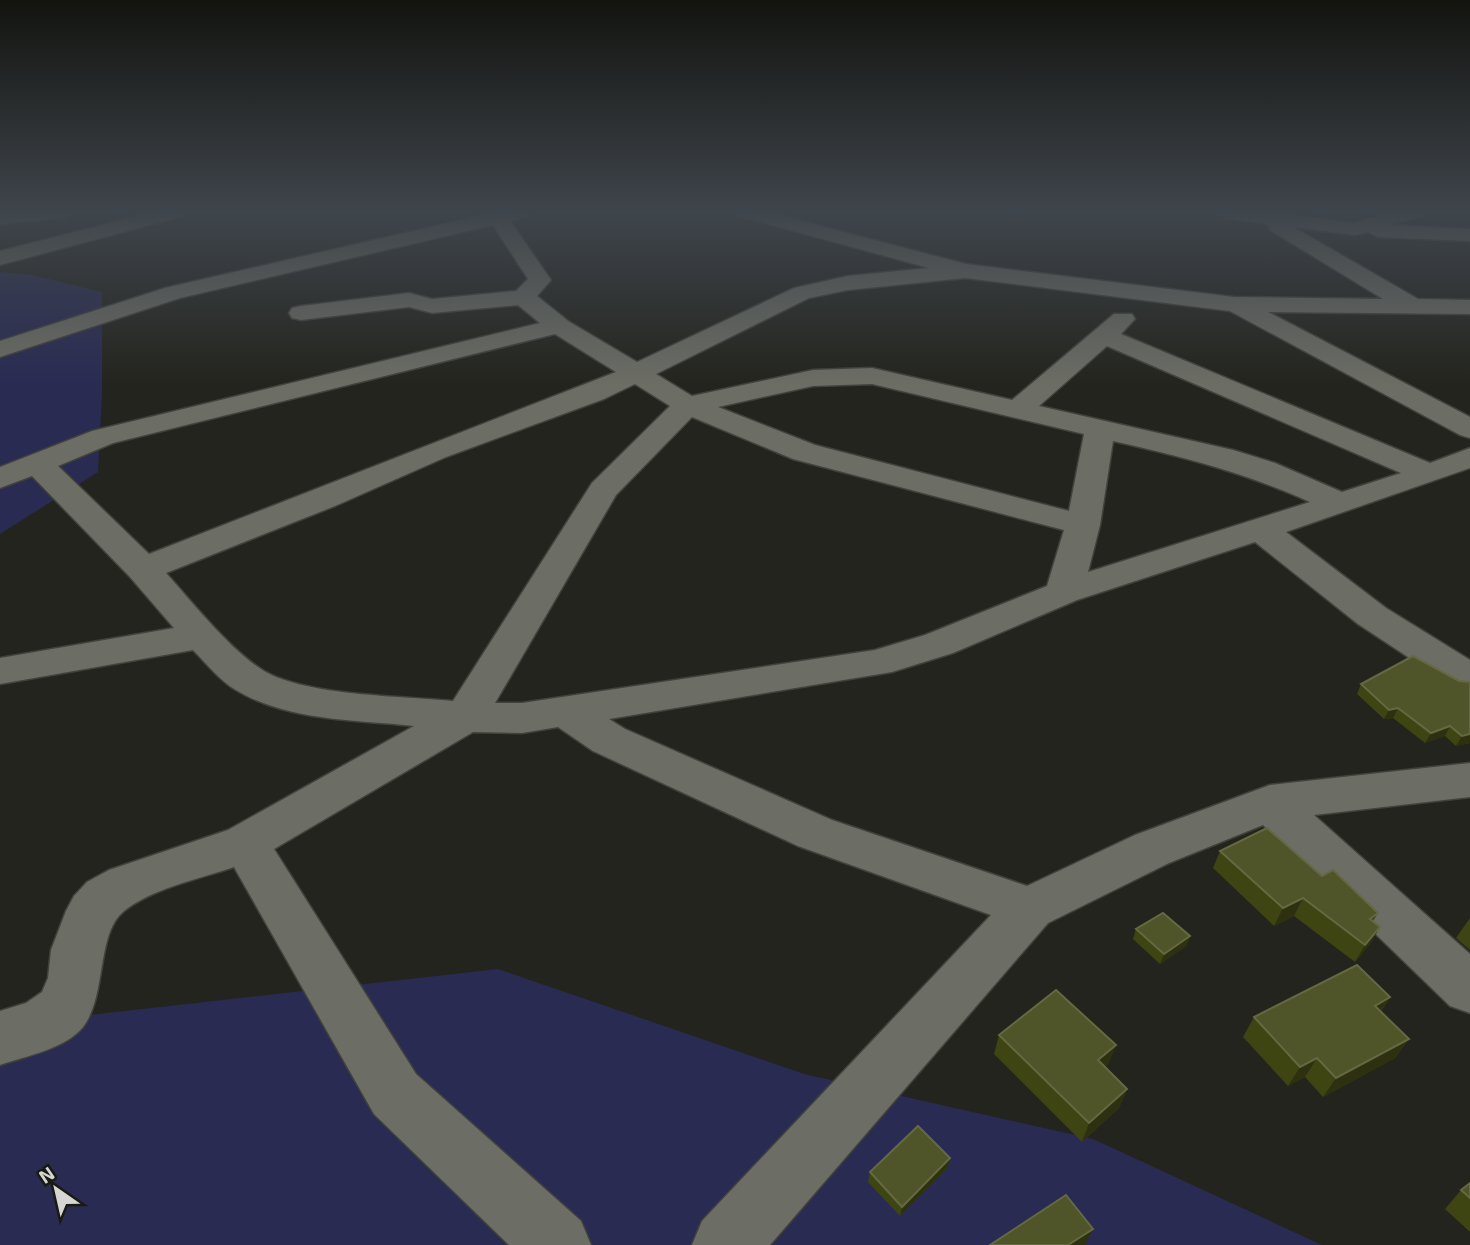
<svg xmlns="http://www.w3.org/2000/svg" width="1470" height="1245" font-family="'Exo 2',sans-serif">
<rect width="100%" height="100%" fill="#23241d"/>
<g fill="#292b53">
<path d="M0 272 32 275 102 292V395L98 472 0 534Z"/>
<path d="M498 969 804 1074 1093 1139 1322 1245H0V1025Z"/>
</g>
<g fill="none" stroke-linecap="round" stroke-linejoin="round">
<g stroke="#41423c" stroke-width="3">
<g id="minor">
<path d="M0 212H74L64 218 0 224Z"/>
<path d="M154 212H186L183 216 0 265V251Z"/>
<path d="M496 212H532L529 216 510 221 551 280 537 296 568 321 637 362 794 288 848 276 929 268 739 216 736 212H767L966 264 1234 297 1383 299 1270 230 1268 224 1225 218 1215 212H1268L1354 223 1394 212H1425L1422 216 1390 225 1470 229V241L1378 237 1368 232 1355 235 1293 227 1418 299 1470 300V314L1268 312 1470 417V438L1460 435 1230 311 965 278 848 290 809 298 656 374 692 396 813 370 872 368 1012 400 1114 314H1132L1135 319 1121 334 1430 463 1470 448V468L1286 532 1386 608 1470 660V691L1455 688 1358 624 1255 542 1077 600 953 653 892 672 609 719 625 729 832 820 1027 886 1135 835 1270 785 1470 763V797L1314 815 1470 954V1013L1450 1006 1263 825 1169 863 1048 923 770 1245H692L702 1221 991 915 798 846 593 751 558 727 522 733 473 732 274 849 416 1074 581 1221 591 1245H509L374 1114 234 867C199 879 153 888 124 911 96 933 107 996 83 1027 65 1049 26 1056 0 1065V1011L26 1003 42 992 48 978 51 950 66 911 74 896 87 882 109 870 228 830 414 726C356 720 287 721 236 690 220 681 206 663 193 650L0 684V658L174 628 130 577 32 476 0 488V467L92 431 540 323 518 305 432 313 409 307 301 320 292 318 289 313 292 308 301 306 409 293 432 299 516 291 528 279 493 225 180 298 0 357V341L165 288ZM555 334 616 372 149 554 58 466 113 443ZM1107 346 1401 473 1342 492 1275 463 1233 450 1039 406ZM635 384 670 406 592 483 453 701C402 696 307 696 264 671 230 650 193 603 166 573L335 506 446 457 604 399ZM872 384 1084 434 1069 511 815 445 718 407 813 386ZM692 417 793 459 1064 530 1047 586 925 635 875 650 522 703H495L616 495ZM1113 441C1184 457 1243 472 1310 502L1088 572 1100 525Z"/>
</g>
</g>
<use href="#minor" fill="#6c6e65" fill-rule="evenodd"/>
</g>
<g fill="#3e4513">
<path d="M1459 681 1470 682V743L1456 746 1445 736 1425 743 1393 718 1384 719 1357 694 1361 684Z"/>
<path d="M1220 851 1322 876 1378 913 1373 921 1380 927 1370 944 1355 962 1294 916 1274 926 1213 868Z"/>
<path d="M1470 918V950L1456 938Z"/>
<path d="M1136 929 1190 936 1186 946 1160 964 1133 939Z"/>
<path d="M1390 997 1381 1012 1409 1039 1395 1058 1323 1097 1305 1077 1288 1086 1243 1037 1254 1017Z"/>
<path d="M999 1035 1116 1045 1108 1064 1105 1067 1127 1089 1119 1108 1082 1142 994 1054Z"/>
<path d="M950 1158 948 1167 900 1216 868 1182 870 1172Z"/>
<path d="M1470 1183V1232L1445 1209 1461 1190Z"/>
</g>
<g fill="#2d310f">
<path d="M1398 708 1393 718 1384 719 1389 710Z"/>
<path d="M1450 726 1445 736 1425 743 1431 733Z"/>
<path d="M1470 734V743L1456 746 1462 736Z"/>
<path d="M1303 898 1294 916 1274 926 1283 908Z"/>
<path d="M1380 927 1370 944 1355 962 1365 945Z"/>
<path d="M1190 936 1186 946 1160 964 1164 954Z"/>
<path d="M1390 997 1377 1017 1375 1006Z"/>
<path d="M1409 1039 1395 1058 1323 1097 1336 1078Z"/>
<path d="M1116 1045 1108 1064 1090 1080 1098 1060Z"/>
<path d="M1317 1058 1305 1077 1288 1086 1300 1067Z"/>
<path d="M1127 1089 1119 1108 1082 1142 1089 1123Z"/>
<path d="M950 1158 948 1167 900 1216 902 1207Z"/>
<path d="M1093 1229 1085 1245H1068Z"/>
</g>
<g fill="#4f5528" stroke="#646942" stroke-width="2">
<path d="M1413 656 1459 681 1470 682V734L1462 736 1450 726 1431 733 1398 708 1389 710 1361 684Z"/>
<path d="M1267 828 1322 876 1333 870 1378 913 1370 919 1380 927 1365 945 1303 898 1283 908 1220 851Z"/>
<path d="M1163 913 1190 936 1164 954 1136 929Z"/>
<path d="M1357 965 1390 997 1375 1006 1409 1039 1336 1078 1317 1058 1300 1067 1254 1017Z"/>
<path d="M1056 990 1116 1045 1098 1060 1127 1089 1089 1123 999 1035Z"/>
<path d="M918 1126 950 1158 902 1207 870 1172Z"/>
<path d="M1470 1183V1198L1461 1190Z"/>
<path d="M1066 1195 1093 1229 1068 1245H990Z"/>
</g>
<linearGradient id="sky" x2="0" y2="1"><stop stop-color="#131410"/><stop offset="0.55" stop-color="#3f454c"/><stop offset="1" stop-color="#3f454c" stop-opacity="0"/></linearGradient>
<rect width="1470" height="386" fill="url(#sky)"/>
<g transform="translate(56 1189) rotate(326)" stroke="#191b13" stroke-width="5" paint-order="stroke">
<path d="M0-5L12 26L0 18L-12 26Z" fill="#d6d7d2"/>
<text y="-10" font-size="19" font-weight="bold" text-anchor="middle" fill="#d6d7d2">N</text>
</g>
</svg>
